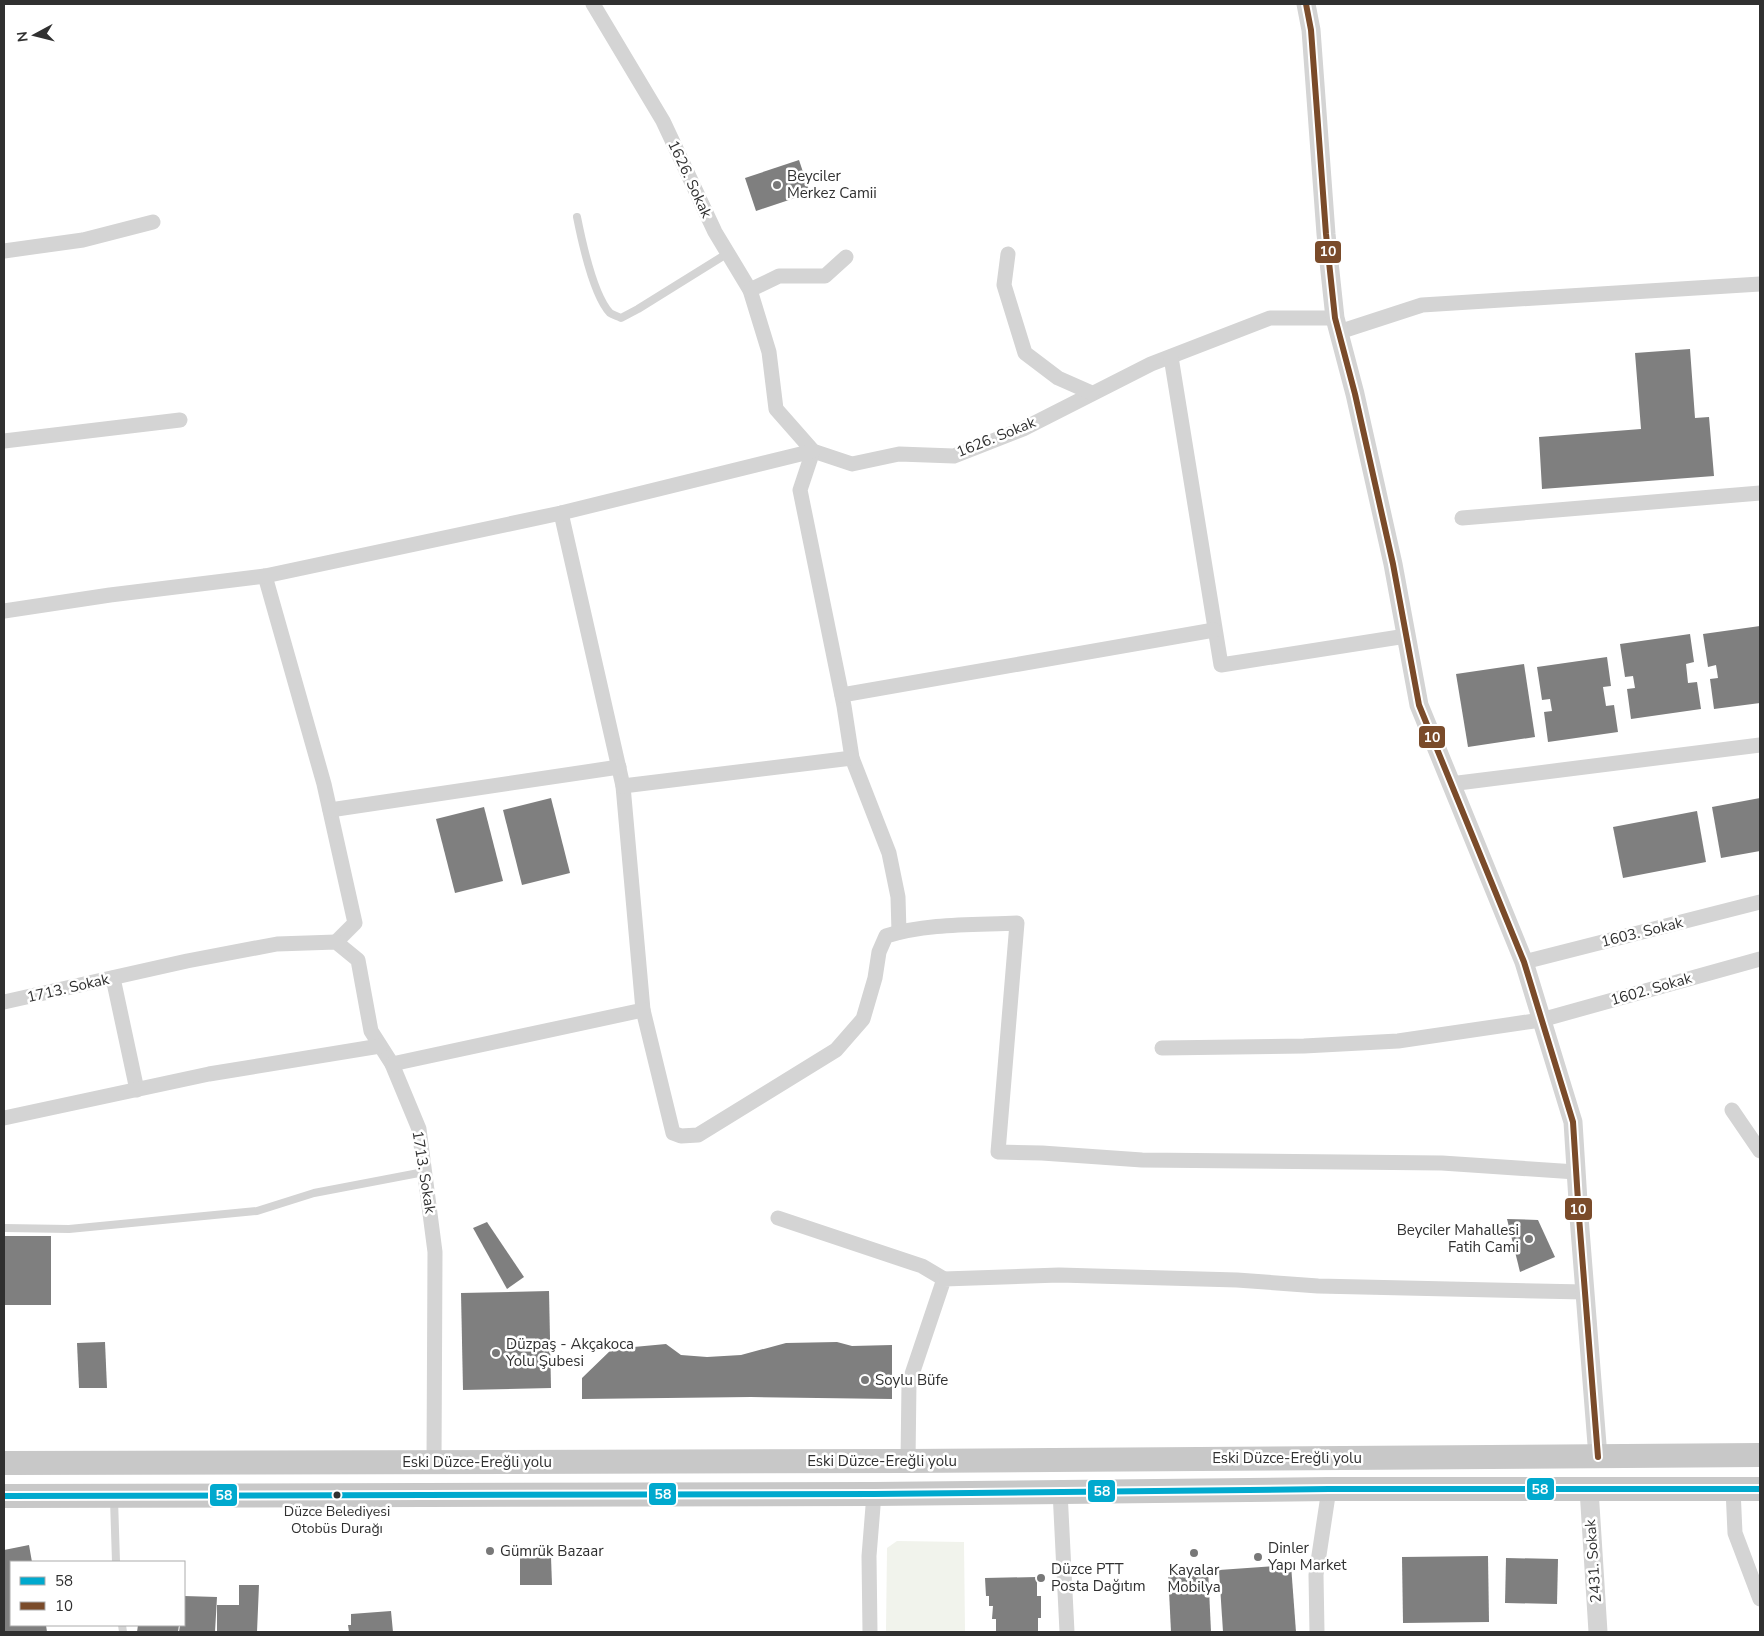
<svg xmlns="http://www.w3.org/2000/svg" width="1764" height="1636" font-family="'Nunito Sans',sans-serif">
<rect width="100%" height="100%" fill="#fff"/>
<path fill="#f1f3ec" d="M897 1541 964 1542 965 1632H886L887 1548Z"/>
<g fill="#7f7f7f">
<path d="M799 160 810 193 756 211 745 178Z"/>
<path d="M1690 349 1695 418 1709 417 1714 476 1542 489 1539 437 1641 429 1635 353Z"/>
<path d="M1760 626V703L1714 709 1710 679 1718 678 1716 665 1708 667 1703 634Z"/>
<path d="M1690 634 1694 662 1686 664 1688 683 1697 682 1701 709 1631 719 1627 689 1635 688 1633 676 1625 677 1620 644Z"/>
<path d="M1607 657 1611 686 1603 687 1606 706 1614 705 1618 732 1548 742 1544 712 1552 711 1550 699 1542 700 1537 667Z"/>
<path d="M1524 664 1535 737 1468 747 1456 674Z"/>
<path d="M551 798 570 873 522 885 503 810Z"/>
<path d="M1760 798V851L1721 858 1712 807Z"/>
<path d="M484 807 503 881 455 893 436 819Z"/>
<path d="M1697 811 1706 862 1623 878 1613 827Z"/>
<path d="M1507 1219 1538 1220 1555 1257 1520 1272Z"/>
<path d="M487 1222 524 1277 507 1289 473 1228Z"/>
<rect x="4" y="1236" width="47" height="69"/>
<path d="M549 1291 551 1388 463 1390 461 1293Z"/>
<path d="M105 1342 107 1388H79L77 1343Z"/>
<path d="M837 1342 852 1346 892 1345V1399L751 1397 582 1399V1378L612 1349 666 1344 681 1355 707 1357 741 1355 786 1343Z"/>
<path d="M29 1545 32 1562H11V1625H46L47 1632H4V1550Z"/>
<path d="M1488 1556 1489 1622 1403 1623 1402 1557Z"/>
<path d="M551 1557 552 1585H520V1558Z"/>
<path d="M1506 1558 1558 1559 1557 1604 1505 1603Z"/>
<path d="M1291 1565 1296 1632H1223L1219 1570Z"/>
<path d="M1208 1568 1211 1632H1171L1168 1570Z"/>
<path d="M1037 1577V1596H1041V1618H1038V1632H996V1619H992L993 1606H989V1596H986L985 1578Z"/>
<path d="M239 1585H259L257 1632H217V1605H239Z"/>
<path d="M184 1596 217 1597 215 1632H179L180 1625H184Z"/>
<path d="M391 1611 393 1632H349L348 1625H351V1614Z"/>
<path d="M138 1625H179L178 1632H137Z"/>
</g>
<g fill="none" stroke-linecap="round" stroke-linejoin="round">
<g stroke="#d4d4d4" stroke-width="8">
<path d="M577 217C582 242 593 295 610 313 613 315 617 316 621 318L638 309 728 253"/>
<path d="M4 1228 69 1229 257 1211 314 1193 424 1172"/>
<path d="M114 1499 116 1562"/>
<path d="M122 1625 123 1632"/>
</g>
<g stroke="#d4d4d4" stroke-width="15">
<path d="M593 4 663 121 715 232 750 290 769 352 776 409 813 451 852 464 899 454 954 456 1023 429 1151 364 1270 318H1335"/>
<path d="M4 251 83 240 153 222"/>
<path d="M1008 254 1004 285 1025 353 1058 378 1092 393"/>
<path d="M750 290 779 276H825L846 257"/>
<path d="M1339 332 1422 305 1760 284"/>
<path d="M1171 357 1221 665 1406 636"/>
<path d="M4 441 180 420"/>
<path d="M813 451 800 490 844 706 852 758 889 853 898 897 899 932"/>
<path d="M561 513 623 786 643 1010 673 1133 681 1136 698 1135 836 1050 863 1019 875 978 879 952 886 936C927 923 974 925 1017 923L998 1152 1042 1153 1142 1160 1442 1163 1576 1172"/>
<path d="M1462 518 1760 493"/>
<path d="M265 576 324 784 355 923 336 942"/>
<path d="M4 611 110 595 265 576 561 513 813 451"/>
<path d="M842 695 1214 630"/>
<path d="M1450 784 1760 745"/>
<path d="M623 786 852 758"/>
<path d="M330 810 619 767"/>
<path d="M1524 962 1760 902"/>
<path d="M113 978 137 1090"/>
<path d="M4 1002 187 961 277 944 336 942 358 960 371 1031 392 1064 419 1129 435 1252 434 1462"/>
<path d="M1162 1048 1304 1046 1398 1041 1541 1020 1760 959"/>
<path d="M392 1064 643 1010"/>
<path d="M1732 1110 1760 1151"/>
<path d="M4 1118 209 1074 380 1046"/>
<path d="M778 1218 922 1266 944 1279"/>
<path d="M908 1461 909 1383 944 1279 1059 1275 1237 1280 1318 1286 1585 1292"/>
<path d="M1733 1489 1735 1533 1760 1599"/>
<path d="M1060 1491 1067 1632"/>
<path d="M870 1632 869 1556 874 1494"/>
<path d="M1317 1632 1316 1575 1329 1489"/>
</g>
<g stroke="#d4d4d4" stroke-width="19">
<path d="M1306 4 1311 30 1326 234 1335 318 1355 394 1393 564 1419 705 1524 962 1573 1122 1579 1217 1598 1457"/>
<path d="M1589 1489 1598 1632"/>
</g>
<g stroke="#c8c8c8" stroke-width="24">
<path d="M4 1463 908 1461 1760 1455"/>
<path d="M4 1496 874 1494 1329 1489H1760"/>
</g>
<g stroke="#fff" stroke-width="10">
<path id="bus-1" d="M4 1496 874 1494 1329 1489H1760"/>
</g>
<g stroke="#fff" stroke-width="10">
<path id="bus-2" d="M1306 4 1311 30 1326 234 1335 318 1355 394 1393 564 1419 705 1524 962 1573 1122 1579 1217 1598 1457"/>
</g>
<use href="#bus-1" stroke="#00a9ce" stroke-width="6"/>
<use href="#bus-2" stroke="#7a4b2a" stroke-width="6"/>
</g>
<g fill="#787878" stroke="#fff" stroke-width="2">
<circle cx="777" cy="185" r="5"/>
<circle cx="1529" cy="1239" r="5"/>
<circle cx="496" cy="1353" r="5"/>
<circle cx="865" cy="1380" r="5"/>
<circle cx="490" cy="1551" r="5"/>
<circle cx="1194" cy="1553" r="5"/>
<circle cx="1258" cy="1557" r="5"/>
<circle cx="1041" cy="1578" r="5"/>
</g>
<circle fill="#303030" stroke="#fff" stroke-width="2" cx="337" cy="1495" r="4.5"/>
<g text-anchor="middle" dominant-baseline="central" stroke-width="5" stroke-linejoin="round" paint-order="stroke">
<g font-size="14" fill="#303030" stroke="#fff">
<text x="337" y="1511">Düzce Belediyesi<tspan x="337" dy="17">Otobüs Durağı</tspan></text>
</g>
<g font-size="15" fill="#303030" stroke="#fff" text-anchor="start">
<text x="787" y="176">Beyciler<tspan x="787" dy="17">Merkez Camii</tspan></text>
<text x="1519" y="1230" text-anchor="end">Beyciler Mahallesi<tspan x="1519" dy="17">Fatih Cami</tspan></text>
<text x="506" y="1344">Düzpaş - Akçakoca<tspan x="506" dy="17">Yolu Şubesi</tspan></text>
<text x="875" y="1380">Soylu Büfe</text>
<text x="1268" y="1548">Dinler<tspan x="1268" dy="17">Yapı Market</tspan></text>
<text x="500" y="1551">Gümrük Bazaar</text>
<text x="1051" y="1569">Düzce PTT<tspan x="1051" dy="17">Posta Dağıtım</tspan></text>
<text x="1194" y="1570" text-anchor="middle">Kayalar<tspan x="1194" dy="17">Mobilya</tspan></text>
</g>
<g font-size="15" fill="#303030" stroke="#fff">
<text transform="translate(690 179) rotate(65)">1626. Sokak</text>
<text transform="translate(996 437) rotate(-22)">1626. Sokak</text>
<text transform="translate(1642 932) rotate(-14)">1603. Sokak</text>
<text transform="translate(68 988) rotate(-13)">1713. Sokak</text>
<text transform="translate(1651 989) rotate(-16)">1602. Sokak</text>
<text transform="translate(424 1172) rotate(81)">1713. Sokak</text>
<text x="1287" y="1458">Eski Düzce-Ereğli yolu</text>
<text x="882" y="1461">Eski Düzce-Ereğli yolu</text>
<text x="477" y="1462">Eski Düzce-Ereğli yolu</text>
<text transform="translate(1593 1561) rotate(-94)">2431. Sokak</text>
</g>
</g>
<g stroke="#fff" stroke-width="2">
<rect x="1314" y="240" width="28" height="24" rx="5" fill="#7a4b2a"/>
<rect x="1418" y="725" width="28" height="24" rx="5" fill="#7a4b2a"/>
<rect x="1564" y="1197" width="29" height="24" rx="5" fill="#7a4b2a"/>
<rect x="1526" y="1477" width="29" height="24" rx="5" fill="#00a9ce"/>
<rect x="1087" y="1479" width="29" height="24" rx="5" fill="#00a9ce"/>
<rect x="648" y="1482" width="29" height="24" rx="5" fill="#00a9ce"/>
<rect x="209" y="1483" width="29" height="24" rx="5" fill="#00a9ce"/>
</g>
<g font-size="14" text-anchor="middle" font-weight="bold" fill="#fff">
<text x="1328" y="256">10</text>
<text x="1432" y="742">10</text>
<text x="1578" y="1214">10</text>
<text x="1540" y="1494">58</text>
<text x="1102" y="1496">58</text>
<text x="663" y="1499">58</text>
<text x="224" y="1500">58</text>
</g>
<rect width="1764" height="1636" fill="none" stroke="#303030" stroke-width="10"/>
<rect x="10" y="1561" width="175" height="65" fill="#ffffff" stroke="#acacac"/>
<rect x="20" y="1577" width="25" height="8" fill="#00a9ce" stroke="#acacac"/>
<text x="55" y="1586" font-size="15" fill="#303030">58</text>
<rect x="20" y="1602" width="25" height="8" fill="#7a4b2a" stroke="#acacac"/>
<text x="55" y="1611" font-size="15" fill="#303030">10</text>
<g transform="translate(35 35) rotate(263)" stroke="#ffffff" stroke-width="4" paint-order="stroke">
<path d="M0-4L9 19L0 12L-9 19Z" fill="#303030"/>
<text y="-8" font-size="14" font-weight="bold" text-anchor="middle" fill="#303030">N</text>
</g>
</svg>
